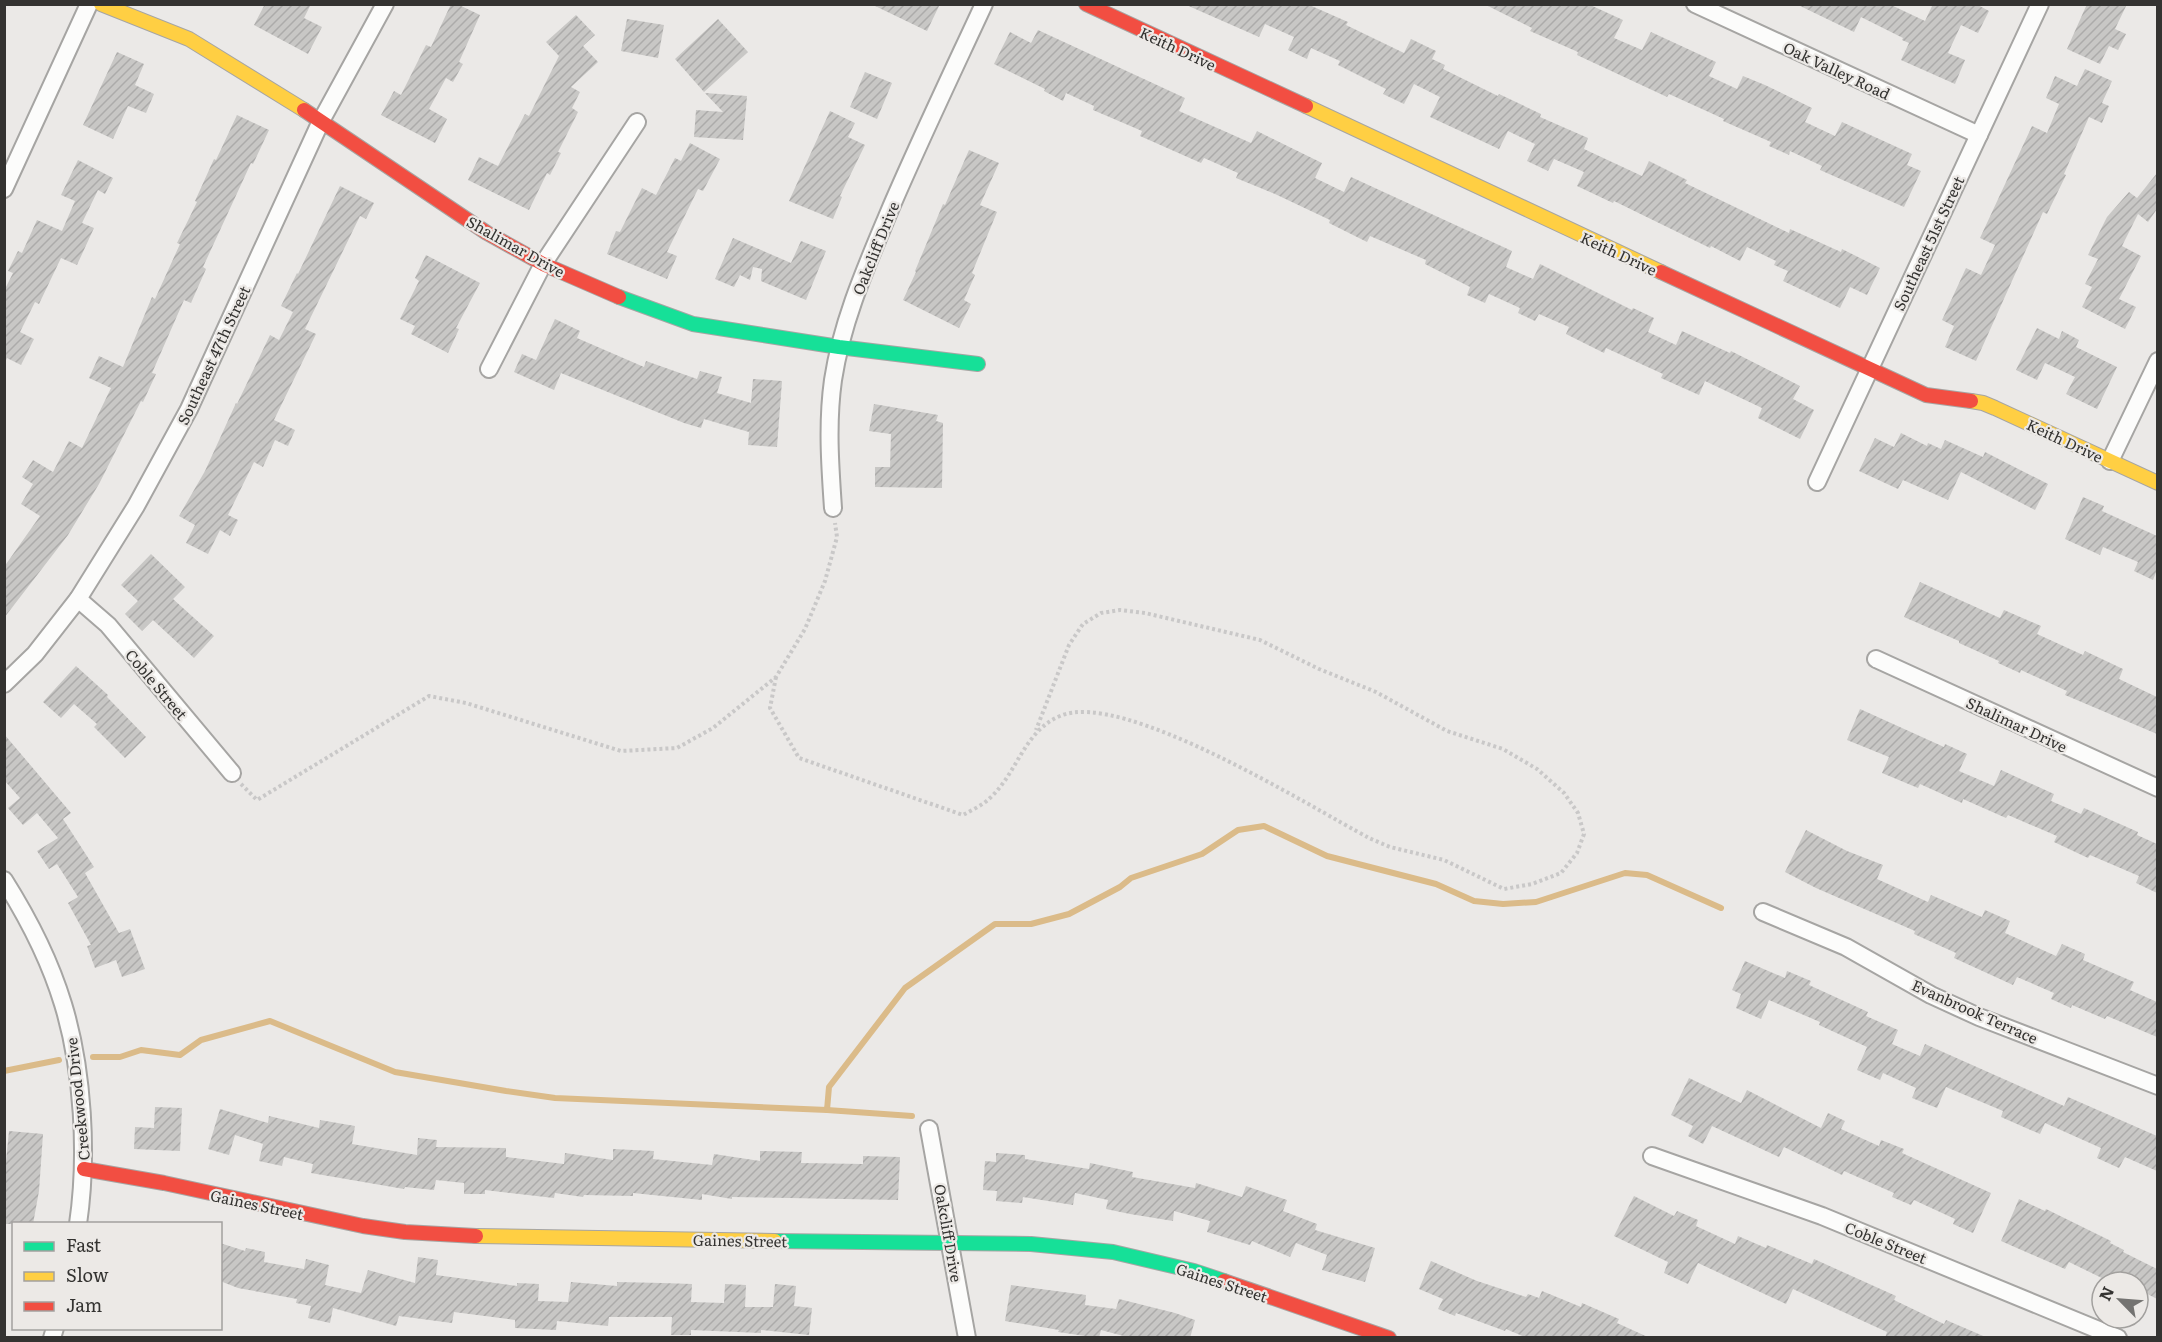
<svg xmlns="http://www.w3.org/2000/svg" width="2162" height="1342" font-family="Literata,serif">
<defs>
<pattern id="building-hatch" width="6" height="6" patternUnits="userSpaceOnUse" patternTransform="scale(1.5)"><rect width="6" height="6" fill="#c8c7c5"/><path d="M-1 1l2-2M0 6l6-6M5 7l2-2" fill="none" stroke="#acabaa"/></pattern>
</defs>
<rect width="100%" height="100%" fill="#ebe9e7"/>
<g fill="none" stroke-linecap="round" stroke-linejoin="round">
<g stroke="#dbbb89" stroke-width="6">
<path d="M93 1057H120L141 1050 180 1055 201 1040 270 1021 395 1072 506 1091 555 1098 827 1110 829 1087 905 988 995 924H1031L1069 914 1120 887 1131 878 1202 854 1238 830 1264 826 1327 856 1436 884 1474 901 1503 904 1536 902 1625 873 1647 875 1721 908"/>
<path d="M4 1071 59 1060"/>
<path d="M827 1110 912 1116"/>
</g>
</g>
<g fill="url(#building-hatch)">
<path d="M265 4H311L304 18 322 27 308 54 254 25Z"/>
<path d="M451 4H457L480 15 459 62 463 64 453 82 446 78 429 109 447 119 435 143 381 115 394 91 401 95 426 45 431 47Z"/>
<path d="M871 4H940L927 31Z"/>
<path d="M1184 4H1307L1348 22 1346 25 1404 53 1411 39 1436 51 1432 59 1445 65 1443 69 1498 96 1499 94 1541 114 1540 117 1588 138 1584 149 1642 176 1649 161 1687 180 1685 183 1789 233 1790 229 1841 252 1842 249 1880 268 1867 295 1850 287 1840 308 1783 281 1788 271 1774 265 1776 261 1747 247 1740 261 1711 246 1710 248 1614 201 1613 203 1577 186 1584 172 1554 159 1548 171 1527 161 1535 144 1508 131 1499 149 1430 117 1440 97 1414 84 1404 104 1383 94 1386 89 1338 65 1340 61 1311 48 1307 59 1288 50 1294 37 1265 24 1259 37Z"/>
<path d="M1484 4H1588L1623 20 1614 38 1642 50 1651 32 1716 62 1709 76 1737 89 1743 76 1765 85 1812 108 1805 122 1835 136 1842 122 1912 154 1907 165 1921 171 1904 207 1820 170 1822 166 1790 151 1789 155 1769 146 1771 142 1723 121 1724 119 1669 94 1667 97 1577 55 1578 52 1530 31 1532 28Z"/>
<path d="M1796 4H1889L1925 21 1933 4H1976L1989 11 1978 33 1961 25 1948 53 1965 60 1955 84 1901 60 1909 43 1902 40 1903 38 1861 17 1854 32Z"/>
<path d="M2087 4H2127L2115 29 2126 34 2118 50 2109 46 2100 64 2067 49Z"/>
<path d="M576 15 595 35 583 46 598 62 571 87 580 92 572 108 578 112 558 152 561 153 550 175 547 173 529 210 468 180 479 157 498 166 525 114 529 116 559 56 546 42Z"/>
<path d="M627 19 664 25 658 58 621 51Z"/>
<path d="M718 19 748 52 704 92 675 59Z"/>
<path d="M1038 30 1185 98 1179 111 1251 143 1257 131 1322 163 1315 178 1344 192 1351 177 1512 251 1506 267 1533 279 1540 264 1632 310 1633 308 1654 318 1648 332 1676 345 1682 331 1730 353 1731 351 1800 386 1793 399 1814 410 1800 439 1758 418 1762 408 1705 381 1699 395 1661 378 1663 374 1606 348 1604 353 1566 334 1569 327 1539 314 1535 321 1518 313 1520 308 1489 294 1485 303 1467 295 1470 287 1425 264 1426 260 1370 236 1367 242 1329 223 1330 220 1275 194 1236 178 1238 173 1204 158 1201 163 1140 136 1142 131 1093 110 1094 106 1066 93 1063 101 1044 91 1045 89 994 64 1010 32 1031 43Z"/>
<path d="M117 52 144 64 135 85 154 94 146 113 128 106 113 139 83 125Z"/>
<path d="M2085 69 2112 81 2102 103 2109 106 2102 123 2089 117 2064 174 2066 175 2047 214 2043 212 1976 361 1945 347 1954 326 1942 320 1966 268 1981 275 1995 245 1980 238 2032 126 2047 133 2059 104 2046 98 2055 76 2077 86Z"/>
<path d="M865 72 892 83 877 119 850 107Z"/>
<path d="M705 93 747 96 743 140 694 137 696 110 723 112Z"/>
<path d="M830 111 855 123 848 137 865 145 840 196 842 197 833 219 789 201Z"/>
<path d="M237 115 269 130 253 164 251 163 203 267 206 269 191 303 184 300 152 373 156 374 143 402 141 401 99 484 68 535 4 618V567L40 516 21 504 33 484 22 477 33 460 53 472 69 441 82 448 111 388 89 378 99 356 123 367 152 297 155 299 180 244 177 243 197 202 195 201 214 159 216 160Z"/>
<path d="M690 143 720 159 703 191 698 189 667 252 677 256 667 279 607 254 616 231 620 232 642 188 656 195 675 158 681 161Z"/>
<path d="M969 150 999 163 980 205 997 212 972 273 975 275 964 300 971 304 959 328 903 300 916 272 915 271 943 204 945 205Z"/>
<path d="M78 160 113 178 105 194 98 190 82 223 94 228 77 265 61 258 39 304 35 302 20 332 34 339 21 365 7 358 4 364V291L13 273 8 271 18 251 22 253 37 220 62 231 75 201 61 195Z"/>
<path d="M2157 173V209L2148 222 2138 214 2122 246 2141 256 2119 299 2136 307 2125 329 2082 307 2092 287 2085 284 2098 259 2088 255 2107 217 2129 192 2137 198Z"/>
<path d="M340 186 374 203 366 219 360 216 305 329 316 334 274 420 295 430 288 446 275 440 263 467 254 462 228 515 238 520 230 536 220 530 208 554 186 543 195 525 179 516 205 471 236 403 237 404 270 335 279 340 293 312 281 306 297 273 298 274Z"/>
<path d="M733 238 791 263 801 241 826 251 806 300 761 281 762 269 753 267 750 280 740 275 734 287 715 279Z"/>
<path d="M426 255 480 283 456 328 459 329 448 353 411 334 415 326 400 319 419 281 415 278Z"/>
<path d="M555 319 580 331 577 338 644 367 646 361 697 379 700 371 722 377 717 393 751 403 753 379 782 381 777 447 748 445 749 432 704 419 701 428 684 423 561 373 554 390 514 372 522 354 536 360Z"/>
<path d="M2037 328 2059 339 2062 331 2079 340 2076 347 2117 367 2097 409 2066 394 2075 377 2045 363 2037 380 2016 370Z"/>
<path d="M874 404 938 415 936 421 943 423 942 488 875 487V467H890L891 434 869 431Z"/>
<path d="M1901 433 1927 446 1928 443 1941 449 1945 440 1983 457 1985 452 2048 484 2035 510 1961 472 1948 500 1903 480 1898 489 1859 471 1875 438 1894 447Z"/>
<path d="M2083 497 2104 506 2102 511 2157 536V570L2153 580 2134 571 2138 562 2103 547 2100 555 2065 539Z"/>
<path d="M151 554 185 587 173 599 214 636 194 658 153 620 142 631 125 614 138 601 121 585Z"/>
<path d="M1920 582 2000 618 2004 610 2041 626 2037 634 2083 655 2085 651 2123 669 2119 679 2157 697V734L2065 695 2067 691 2021 670 2020 673 1998 663 1999 661 1959 643V641L1904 617Z"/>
<path d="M76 666 108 695 107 697 146 737 125 758 94 727 97 724 74 704 61 718 43 702Z"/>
<path d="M1860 709 1944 747 1945 744 1967 754 1959 771 1994 786 2001 770 2054 794 2051 801 2081 814 2084 808 2138 832 2137 835 2157 844V893L2136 883 2139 876 2090 855 2088 858 2054 842 2057 836 2008 815 2006 818 1963 799 1962 803 1920 784 1918 788 1882 773 1889 757 1847 740Z"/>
<path d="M4 734 71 813 63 819 94 867 85 873 119 933 130 929 145 969 122 977 116 960 95 968 87 946 91 945 68 903 78 897 57 864 49 869 37 851 58 838 37 813 23 825 8 808 20 798 4 780Z"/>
<path d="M1806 830 1847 851 1883 865 1877 879 1928 902 1931 895 1982 917 1985 910 2010 921 2005 933 2056 956 2062 944 2085 954 2083 960 2134 982 2130 990 2157 1002V1037L2107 1016 2105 1019 2072 1005 2071 1008 2051 999 2054 993 2017 977 2013 985 1954 958 1956 953 1914 934 1915 931 1816 888 1785 872Z"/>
<path d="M1745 961 1785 978 1787 971 1811 981 1809 985 1868 1012 1866 1016 1898 1030 1892 1044 1920 1056 1925 1044 2064 1106 2068 1097 2157 1136V1171L2125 1157 2119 1168 2097 1158 2101 1148 2045 1123 2040 1134 2001 1117 2003 1111 1946 1087 1937 1108 1912 1098 1916 1088 1883 1073 1880 1080 1857 1070 1867 1047 1819 1025 1820 1022 1769 1000 1761 1019 1736 1008 1741 994 1732 990Z"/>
<path d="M1689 1078 1741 1103 1747 1090 1821 1128 1828 1113 1845 1121 1841 1129 1879 1146 1881 1140 1904 1149 1902 1153 1991 1193 1973 1233 1953 1224 1955 1219 1914 1200 1911 1205 1892 1197 1894 1193 1844 1171 1842 1175 1784 1147 1779 1157 1712 1126 1703 1144 1688 1136 1693 1126 1671 1115Z"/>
<path d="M155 1107 182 1108 180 1151 134 1149 135 1127 154 1128Z"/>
<path d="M220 1109 268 1123 269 1116 319 1128 320 1120 355 1126 352 1144 417 1155 418 1138 437 1140 436 1147 506 1148V1157L564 1164 565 1153 613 1160V1149L654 1151 653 1159 712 1165 714 1154 760 1161V1151L802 1152 801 1163 863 1164V1156L900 1157 898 1200 732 1197V1199L702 1194V1200L633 1193V1196L584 1195 583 1197 555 1193 554 1198 485 1190V1194H464V1183L436 1180 434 1190 405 1187 404 1189 311 1173 313 1164 284 1157 282 1166 259 1161 263 1144 235 1135 229 1155 208 1149Z"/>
<path d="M9 1131 43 1134 39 1191 33 1224H4V1181Z"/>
<path d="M996 1153 1025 1155V1159L1089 1169 1090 1163 1133 1172 1132 1177 1195 1188 1196 1183 1242 1197 1246 1186 1287 1200 1283 1211 1317 1224 1315 1230 1375 1248 1365 1282 1322 1270 1327 1255 1296 1243 1290 1257 1252 1241 1250 1245 1207 1232 1210 1221 1174 1211 1173 1221 1130 1214 1106 1209 1108 1200 1075 1193 1073 1205 1023 1197 1022 1203 996 1201 997 1191 983 1190 985 1161 996 1162Z"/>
<path d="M1634 1196 1674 1216 1677 1211 1698 1220 1696 1226 1735 1244 1738 1236 1766 1248 1767 1245 1812 1264 1814 1259 1896 1296 1894 1300 1944 1324 1946 1320 1988 1338H1885L1887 1332 1793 1289 1786 1304 1698 1263 1688 1284 1664 1273 1668 1262 1614 1236Z"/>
<path d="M2019 1199 2045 1211 2046 1209 2111 1241 2110 1243 2124 1250 2123 1252 2157 1269V1299L2138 1289V1282H2110L2069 1262 2065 1269 2001 1241Z"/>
<path d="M220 1243 245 1251 246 1248 265 1252 264 1262 304 1269 306 1259 329 1265 325 1285 361 1293 368 1270 415 1283 418 1257 438 1260 436 1275 517 1286V1283L539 1284 538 1301 568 1302 571 1282 617 1286V1282L662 1283 692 1284 691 1302 724 1303 725 1284 746 1285 745 1307H773L775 1284 796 1286 794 1306 812 1308 809 1335 761 1330V1333L691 1330V1335H671L672 1317H609L608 1326 557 1321 556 1330 515 1328V1320L454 1312 452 1323 399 1316 396 1326 333 1308 330 1323 308 1318 311 1306 296 1303 297 1299 238 1288 220 1281Z"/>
<path d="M1431 1261 1477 1281 1526 1297 1528 1294 1539 1298 1542 1291 1581 1307 1582 1303 1619 1319 1617 1323 1650 1338H1527L1506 1329 1505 1331 1456 1313 1455 1316 1438 1309 1443 1299 1419 1289Z"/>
<path d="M1011 1285 1086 1295 1085 1305 1116 1309 1119 1299 1175 1313 1195 1320 1190 1338H1131L1101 1330 1099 1338 1058 1332 1059 1330 1005 1321Z"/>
</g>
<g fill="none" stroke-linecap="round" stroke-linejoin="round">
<g stroke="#a6a5a3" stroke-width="20">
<g id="street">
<path d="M1695 4 1979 135"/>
<path d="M4 189 89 4"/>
<path d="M489 369 543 264 637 122"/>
<path d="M2110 461 2158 361"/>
<path d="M1817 482 2040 4"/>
<path d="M833 508C830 465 827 423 833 380 842 321 866 267 889 212 919 142 952 73 984 4"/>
<path d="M78 599 108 625 232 773"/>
<path d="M1876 659 2158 788"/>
<path d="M4 684 35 654 78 599 136 506 189 409 321 121 385 4"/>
<path d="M4 880C28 918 50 961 63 1004 83 1069 88 1156 78 1224"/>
<path d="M1763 912 1846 947 1931 995 1979 1017 2158 1086"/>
<path d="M929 1129 967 1338"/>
<path d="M1652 1156 1822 1216 2118 1338"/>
<path d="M52 1338 55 1328"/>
</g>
</g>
<g stroke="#a6a5a3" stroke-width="16">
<g id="fast">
<path d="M619 297 693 324 839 347 978 364"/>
<path d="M775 1241 1031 1244 1113 1252 1194 1271 1224 1281"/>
</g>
</g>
<g stroke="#a6a5a3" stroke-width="16">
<g id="slow">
<path d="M101 4 189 39 304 110"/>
<path d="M1306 106 1661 272"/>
<path d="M1971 401 1983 403 1995 408 2158 483"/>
<path d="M476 1236 775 1241"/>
</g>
</g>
<g stroke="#a6a5a3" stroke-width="16">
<g id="jam">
<path d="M1086 4 1306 106"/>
<path d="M304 110 487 233 543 264 619 297"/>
<path d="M1661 272 1926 395 1971 401"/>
<path d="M84 1169 164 1183 363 1226 405 1232 476 1236"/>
<path d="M1224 1281 1389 1338"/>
</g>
</g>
<g stroke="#c9c8c8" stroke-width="4" stroke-dasharray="3 3" stroke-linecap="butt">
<path d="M776 677 770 708 799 758 963 815C972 810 983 805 990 798 1018 772 1024 731 1060 716 1122 689 1309 806 1369 838L1390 847 1444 860 1504 889 1532 884 1561 873 1577 853 1584 834 1578 813 1564 793 1537 769 1503 749 1447 731 1376 692 1319 669 1260 640 1145 613 1120 610 1101 613 1083 624 1069 645 1036 730"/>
<path d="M241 784 257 800 429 696 466 703 621 751 677 748 713 728 776 677 805 629 825 581 837 537 835 523"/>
</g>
<use href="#street" stroke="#fcfcfb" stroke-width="16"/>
<use href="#fast" stroke="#16e098" stroke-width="14"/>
<use href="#slow" stroke="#ffcf43" stroke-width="14"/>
<use href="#jam" stroke="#f24e42" stroke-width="14"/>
</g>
<g text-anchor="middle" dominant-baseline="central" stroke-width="4.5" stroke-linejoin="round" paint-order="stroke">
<g font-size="15" fill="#343331" stroke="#ece9e6">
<text transform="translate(1178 48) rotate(25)">Keith Drive</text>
<text transform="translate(1837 70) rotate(25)">Oak Valley Road</text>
<text transform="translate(1928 243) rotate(-65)">Southeast 51st Street</text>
<text transform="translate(516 246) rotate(29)">Shalimar Drive</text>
<text transform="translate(875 248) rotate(-68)">Oakcliff Drive</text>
<text transform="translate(1619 253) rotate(25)">Keith Drive</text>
<text transform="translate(213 355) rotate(-65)">Southeast 47th Street</text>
<text transform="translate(2065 440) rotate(25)">Keith Drive</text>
<text transform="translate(157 684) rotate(50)">Coble Street</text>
<text transform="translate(2017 724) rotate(25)">Shalimar Drive</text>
<text transform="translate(1975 1011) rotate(24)">Evanbrook Terrace</text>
<text transform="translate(77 1099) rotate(-96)">Creekwood Drive</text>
<text transform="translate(257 1204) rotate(12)">Gaines Street</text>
<text transform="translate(949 1233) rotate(80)">Oakcliff Drive</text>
<text transform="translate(740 1240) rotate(1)">Gaines Street</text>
<text transform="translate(1886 1242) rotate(22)">Coble Street</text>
<text transform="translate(1222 1282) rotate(18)">Gaines Street</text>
</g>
</g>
<rect width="2162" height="1342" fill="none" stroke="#343331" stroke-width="12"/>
<rect x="12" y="1222" width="210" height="108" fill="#ece9e6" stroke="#a2a09e" stroke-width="1.5"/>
<rect x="24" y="1242" width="30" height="9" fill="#16e098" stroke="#a2a09e" stroke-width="1.5"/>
<text x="66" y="1252" font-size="18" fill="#343331">Fast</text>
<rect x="24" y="1272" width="30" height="9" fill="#ffcf43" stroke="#a2a09e" stroke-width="1.5"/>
<text x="66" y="1282" font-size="18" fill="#343331">Slow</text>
<rect x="24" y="1302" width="30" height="9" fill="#f24e42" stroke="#a2a09e" stroke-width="1.5"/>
<text x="66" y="1312" font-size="18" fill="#343331">Jam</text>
<g transform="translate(2120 1300) rotate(295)"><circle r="28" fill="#ece9e6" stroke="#a2a09e" stroke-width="1.5"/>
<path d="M0-4.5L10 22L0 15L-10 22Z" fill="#747371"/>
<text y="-9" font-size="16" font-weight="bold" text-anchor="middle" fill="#343331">N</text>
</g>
</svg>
